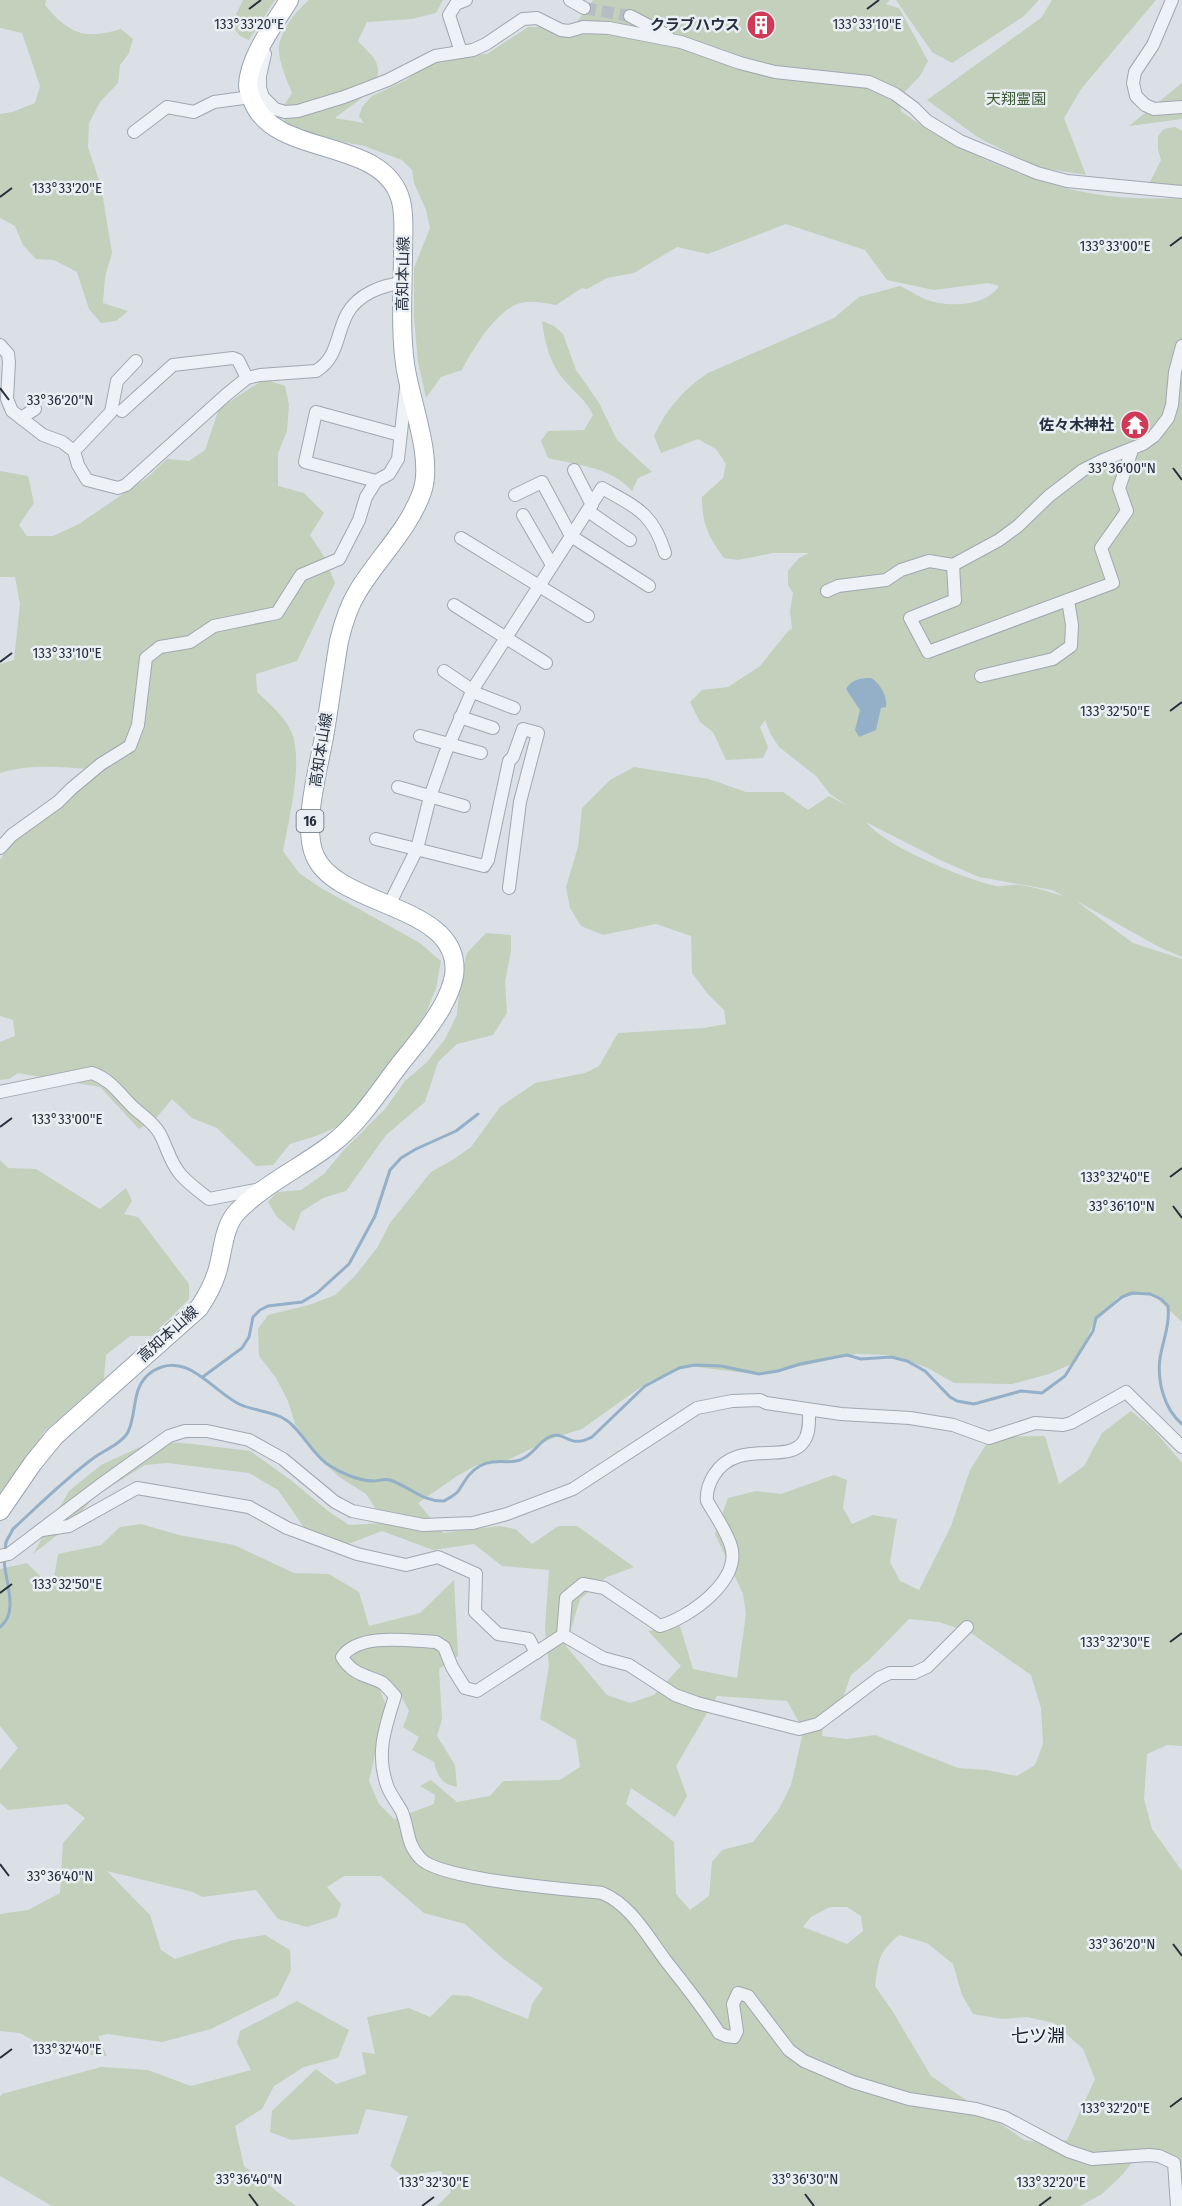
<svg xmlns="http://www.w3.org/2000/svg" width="1182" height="2206" font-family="'Fira Sans Condensed','Noto Sans JP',sans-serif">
<rect width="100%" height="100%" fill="#dbe0e6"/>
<g fill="#c2d0bc" fill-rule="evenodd">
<path d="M0 0H46L45 5C69 34 85 40 121 29L133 39 129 53 120 65 118 83 100 102 89 123 88 147 101 186 112 253 105 277 103 303 128 311 116 321 101 323 89 309 77 272 54 260 36 259 23 245 15 226 0 218V114L12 112 35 103 40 86 22 33 0 28Z"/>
<path d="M243 0H275L249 40 240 36 231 25Z"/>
<path d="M309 0H443L436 13 412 19 367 22 358 41C363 47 373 55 376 62 387 87 350 105 335 118L364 123 359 116 362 107 372 96 406 80 439 56 487 54 528 27H573L593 0H890L886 4 899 8 928 61 920 76 900 97 901 111C953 150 1030 183 1094 194 1123 199 1153 199 1182 198V957L1159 947 1075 900 1133 943 1182 959V1322L1151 1293 1118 1297 1094 1322 1076 1362 1049 1374 1012 1384 954 1383 928 1368 889 1355 856 1354 761 1375 689 1366 648 1382 582 1429 553 1438 506 1461 477 1465 457 1476 418 1503 443 1533 499 1526 515 1529 532 1544 558 1526H577L634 1567 607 1577 580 1599 566 1646 607 1695 630 1703 654 1695 681 1666 648 1631 680 1626 693 1669 737 1678 746 1614 743 1594 715 1534 728 1498 756 1491 781 1494 834 1475 847 1480 843 1508 852 1524 873 1515 897 1519 890 1562 900 1581 919 1590 951 1526 970 1470 991 1437 1045 1436 1059 1484 1084 1466 1102 1433 1131 1411 1153 1429 1182 1463V1746L1167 1745 1147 1754 1144 1799 1152 1829 1182 1871V2206L1179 2173 1157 2154 1134 2160 1122 2175 1102 2194 1080 2206H437L451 2192 441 2171 402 2176 390 2166 408 2116 366 2109 358 2134 291 2140 270 2132 272 2111 316 2069 336 2084 366 2074 362 2052 375 2054 367 2017 409 2008 430 2017 452 1995 469 1996 528 2019 532 2004 543 1988 501 1957 465 1924 424 1913 381 1876H344L327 1887 341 1904 337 1917 307 1927 278 1919 256 1890 202 1897 193 1892 107 1871 150 1915 161 1950 175 1959 233 1940 265 1935 290 1950 291 1970 278 1996 211 2029 162 2042 108 2034 98 2036 107 2056 53 2052 20 2033 0 2031V1914L28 1910 60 1893 63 1843 85 1818 67 1804 8 1810 0 1803V1770L18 1748 0 1726V1569L27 1563 44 1580 54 1577 58 1554 101 1545 120 1527 141 1524 179 1535 234 1545 294 1573 329 1574 359 1592 369 1626 420 1613 454 1580 458 1656 439 1669 442 1719 437 1736 455 1765 457 1787C441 1784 438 1777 434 1762L412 1750 419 1737 403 1727 409 1711 399 1692 394 1687 380 1690 386 1706 369 1781 379 1804 394 1819 434 1804 435 1795 420 1786 431 1780 457 1802 490 1796 503 1781 560 1780 580 1767 576 1740 540 1719 549 1666 545 1629 549 1570 502 1566 474 1544 433 1550 382 1531 348 1544 334 1543 305 1529 278 1490 249 1473 167 1463 145 1465 94 1497 69 1526 33 1554 69 1491 101 1465 153 1441 193 1444 250 1451 292 1481 328 1511 349 1525 385 1523 366 1494 338 1476 319 1457 295 1424 288 1401 276 1378 259 1356 258 1329 268 1315 309 1305 335 1295 354 1277 377 1248 390 1223 431 1172 454 1159 471 1147 500 1107 535 1083 585 1073 599 1066 618 1033 704 1028 726 1024 724 1010 707 993 692 973 691 936 656 924 603 935 581 926 570 908 566 887 578 847 582 808 610 780 634 767 709 779 746 792H783L808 810 829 796 848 806 830 794 816 776 779 747 770 733 765 720 760 727 768 747 763 758 726 760 713 732 700 722 690 702 702 690 728 687 760 666 789 630 792 629 790 611 793 593 788 585V571L799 558 809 553H773L738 560 724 558C708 537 702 523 702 497L723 478 726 464 716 449 698 439 661 453 654 436C666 409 684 389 708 373L834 318 859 297 900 286C911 291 923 300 935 302 955 307 987 305 999 286L988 283 934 290 887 280 865 250 786 224 708 254 677 247 634 273 607 278 587 289 582 288 556 305C544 303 527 299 515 305 494 315 472 350 462 370L441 377 426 398 418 362 414 318V268L430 228 426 210 414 183 412 170 402 160 364 146 314 136 288 128 280 111 292 93C287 80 278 62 279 47 281 30 296 11 309 0ZM866 822 940 860 979 877 1052 890 1064 896C1050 893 1034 886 1019 885 1010 884 1001 888 992 885 960 877 885 846 866 822ZM909 1619 939 1622 971 1633 1031 1675 1041 1708 1043 1744 1035 1765 1017 1776 987 1770 958 1768 875 1735 847 1739 822 1736 824 1715 840 1706 851 1675 869 1660ZM717 1696 787 1701 799 1722 802 1737 791 1785 779 1809 753 1842 722 1850 712 1862 709 1896 690 1910 676 1894 674 1842 626 1804 631 1788 675 1817 687 1796 676 1766ZM830 1907H847L861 1916 863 1931 847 1944 803 1927 811 1917ZM899 1935 927 1943 953 1964 962 1995 973 2014 1002 2019 1027 2017 1054 2023 1083 2049 1095 2079 1067 2140 1047 2143 1024 2140 931 2076 893 2012 875 1986C879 1959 878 1953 899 1935Z"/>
<path d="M896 0H1039L1024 16 952 63 932 52Z"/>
<path d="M1052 0H1156L1081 89 1064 118 1086 175 1036 167 979 138 927 100 1041 18Z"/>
<path d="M1182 83V119L1129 126Z"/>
<path d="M1175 127 1182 131V186H1148L1161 160 1158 149V136L1164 129Z"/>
<path d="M542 321 554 326 563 334 576 370 599 403 617 440 652 472 638 478 632 491C611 467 577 465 548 458L541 441 548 431 584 430 593 415C587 401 576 394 566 382 550 365 545 344 542 321Z"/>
<path d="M264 379 285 386 289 405 287 431 278 453V486L304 493 324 513 310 535 325 558 335 583 297 661 256 674 257 692C269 703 284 716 291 731 304 760 289 819 283 851L299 873 321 888 420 943 441 961 436 988 426 1013 397 1057 367 1091 355 1114 346 1123 316 1136 290 1144 273 1165 256 1166 217 1128 192 1118 172 1099 157 1117 139 1129 100 1087 18 1073 9 1079 0 1080V1042L15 1036 13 1020 0 1016V860L16 836 89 769C59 767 30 764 0 773V664L14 660 20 604 15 577H0V471L28 476 34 503 19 525 27 536H53L79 524 148 477 167 459 189 461 205 450 219 409Z"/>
<path d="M486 933 511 935V952L505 981 507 1013 493 1035 457 1044 438 1062 425 1102 386 1135 346 1191 323 1198 301 1212 294 1231 277 1217 268 1202 277 1192 301 1190 324 1174 342 1152 385 1109 405 1081 427 1062 445 1039 457 1015 460 980 467 953Z"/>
<path d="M0 1160 8 1168 36 1169 100 1209 126 1188 132 1201 124 1214 138 1217 189 1284V1299L152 1336H130L106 1355 104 1379 45 1431 0 1496Z"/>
<path d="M297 2001 349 2030 338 2058 304 2067 274 2086 262 2109 235 2126 244 2166 296 2206H52L0 2176V2097L2 2094 101 2067 148 2070 191 2086 251 2070 237 2043 240 2031Z"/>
</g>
<path fill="#94b0c8" d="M871 678C880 683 888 697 886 707L881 708 876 730 859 737 855 730 860 710 846 689C851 680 860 678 871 678Z"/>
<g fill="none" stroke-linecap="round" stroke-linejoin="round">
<g stroke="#94b0c8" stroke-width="3">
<path d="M204 1376 242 1348 249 1337 253 1317 260 1310 268 1306 302 1302 317 1293 349 1264 375 1216 390 1170 401 1158 416 1149 456 1131 478 1114"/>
<path d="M5 1552 6 1542 13 1529C40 1504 66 1478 95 1457 105 1450 122 1443 128 1432 138 1411 130 1386 153 1371 187 1350 212 1391 239 1404 256 1412 277 1411 290 1423 304 1435 312 1453 327 1464 339 1472 358 1481 373 1481 379 1481 385 1478 390 1480 410 1487 423 1502 444 1501 449 1498 456 1495 459 1490 465 1481 469 1472 480 1466 496 1457 512 1466 524 1458 534 1453 539 1442 549 1437 565 1429 568 1450 592 1437L645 1386 679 1368 695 1365 721 1366 759 1374 778 1371 800 1364 847 1355 861 1359 891 1357 907 1361 925 1371 950 1397 957 1401 974 1404 1021 1391 1042 1393 1065 1376 1093 1331 1096 1318 1122 1297 1132 1293 1150 1294 1161 1299 1168 1306C1170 1325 1163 1340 1160 1358 1157 1381 1164 1409 1182 1424"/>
<path d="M0 1627C20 1612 4 1579 4 1558"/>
</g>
<path stroke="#b7bdc4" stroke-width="12" stroke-dasharray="12 6" stroke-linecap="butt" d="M584 8 630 16"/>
<g stroke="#a1a7b0" stroke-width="14">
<g id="street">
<path d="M570 0 584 8"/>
<path d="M1172 0 1153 45 1135 72 1133 83 1136 96 1145 105 1154 109 1182 107"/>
<path d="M630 16 667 35"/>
<path d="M260 48 265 54 260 76V88L263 97 275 109 285 112 298 111 344 97 388 80 435 56 473 50 486 44 523 19 537 18 561 30 569 31 583 27 609 28 681 42 740 63 775 72 869 82 895 94 914 108 927 121 960 141 1037 173 1067 181 1182 192"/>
<path d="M461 52 449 15 456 4 466 0"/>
<path d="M134 132 167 107 194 112 214 102 251 97"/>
<path d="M0 345 8 354 9 362 7 399 12 411 43 435 62 442 74 451 78 465 87 480 118 488 126 485 226 395 247 378 260 375 316 371C338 358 336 335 347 314 358 294 382 285 403 283"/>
<path d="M122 411 173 365 233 358 238 360 247 378"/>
<path d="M21 418 35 409"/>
<path d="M74 451 111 412 117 381 136 361"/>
<path d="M574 470 592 505"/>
<path d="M376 481 305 462 316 412 400 435"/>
<path d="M515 495 542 482 571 536 649 586"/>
<path d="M588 511 630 540"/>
<path d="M523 515 552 565"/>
<path d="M461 538 588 616"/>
<path d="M953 565 955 600 910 618 928 652 1113 583 1101 548 1127 511 1119 488 1132 450"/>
<path d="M827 591 838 586 886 580 901 570 929 561 953 565 999 540 1018 526 1049 496 1083 470 1103 460 1143 444 1154 436 1168 418 1172 405 1175 372 1182 346"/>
<path d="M454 605 546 663"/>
<path d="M444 671 478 694 514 708"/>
<path d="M981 676 1053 659 1071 646 1072 625 1068 600"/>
<path d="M460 717 493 728"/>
<path d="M420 736 481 753"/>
<path d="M398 787 464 806"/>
<path d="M376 839 484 866 488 860 509 761 513 757 523 729 538 733 520 802 509 888"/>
<path d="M0 848 12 835 58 802 71 789 101 764 130 746 138 725 146 658 160 647 190 642 214 626 277 613 301 575 339 559 359 520 366 497 376 481 389 474 398 459 406 388"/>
<path d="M389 905 417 849 430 797 445 754 473 689 602 488C636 507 653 513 665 553"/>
<path d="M0 1092 92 1073C112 1080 120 1095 134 1108 144 1117 154 1123 160 1134 168 1149 169 1161 181 1175 189 1184 200 1192 209 1199L260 1189"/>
<path d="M42 1530 69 1526 137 1488 249 1507 287 1528 357 1554 406 1565 438 1557 476 1574 475 1612 498 1634 529 1639 536 1653"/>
<path d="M0 1556 9 1554 99 1486 169 1436 185 1431H207L249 1440 283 1459 335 1502 352 1511 423 1525 473 1523 507 1514 573 1489 697 1408 732 1401 760 1400 766 1403 841 1414 910 1418 953 1425 989 1438 1035 1423 1063 1425 1071 1423 1126 1392 1182 1447"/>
<path d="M563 1635 477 1691 465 1688 452 1667 444 1647 436 1642C410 1641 359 1632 342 1657 352 1674 365 1675 381 1682 386 1685 391 1692 395 1696 385 1728 375 1755 388 1788 392 1797 398 1804 402 1812 409 1829 406 1843 420 1858 439 1880 568 1889 602 1893 630 1904 648 1937 666 1961 684 1984 703 2007 719 2033L726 2036 734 2037 737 2031 733 2004 738 1993 748 1996 789 2050 804 2061 853 2082 909 2099 976 2109 1004 2117 1068 2151 1092 2159 1149 2155 1159 2156 1174 2163 1177 2206"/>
<path d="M563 1635 566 1598 583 1584 604 1588 660 1626C688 1618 742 1581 731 1546 726 1530 715 1515 707 1501 706 1491 709 1483 714 1475 738 1437 788 1466 804 1441 810 1432 809 1420 809 1410"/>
<path d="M563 1635 603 1658 629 1665 675 1695 697 1703 799 1729 818 1724 879 1678 890 1673H914L927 1667 967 1627"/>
</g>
</g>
<g stroke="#9aa5b2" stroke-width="20">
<path id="primary" d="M0 1511 33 1463 55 1436 199 1308C207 1296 213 1285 217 1272 223 1253 223 1227 237 1212 264 1184 302 1167 333 1143 360 1122 379 1091 400 1064 415 1045 432 1026 443 1005 448 996 452 986 454 976 464 904 337 908 315 856 301 825 320 764 325 731 330 701 334 671 339 641 343 624 348 607 358 591 378 558 409 529 422 492 434 458 410 401 405 364 400 327 403 289 403 251 403 235 405 217 401 201 384 136 277 159 253 102 251 97 248 90 248 85 249 57 275 23 289 0"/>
</g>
<use href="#street" stroke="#eef1f5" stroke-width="12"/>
<use href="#primary" stroke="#fff" stroke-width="18"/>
</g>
<path fill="none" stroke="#252f3d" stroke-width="2" d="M249 9 261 0M867 9 879 0M0 197 12 188M1170 246 1182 237M0 388 9 400M1173 468 1182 480M0 662 12 653M1170 711 1182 702M0 1127 12 1118M1170 1177 1182 1168M1173 1206 1182 1218M0 1593 12 1584M1170 1642 1182 1633M0 1864 9 1876M1173 1944 1182 1956M0 2058 12 2049M1170 2107 1182 2098M249 2194 258 2206M805 2194 814 2206M422 2206 434 2197M1039 2206 1051 2197"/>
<defs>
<g id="building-disc" transform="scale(1.5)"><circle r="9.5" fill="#d13a57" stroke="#eaeff4"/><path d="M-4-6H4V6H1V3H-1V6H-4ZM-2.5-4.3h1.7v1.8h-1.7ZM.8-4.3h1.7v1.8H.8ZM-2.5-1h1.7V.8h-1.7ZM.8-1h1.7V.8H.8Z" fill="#fff"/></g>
<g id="temple-disc" transform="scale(1.5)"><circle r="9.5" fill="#d13a57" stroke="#eaeff4"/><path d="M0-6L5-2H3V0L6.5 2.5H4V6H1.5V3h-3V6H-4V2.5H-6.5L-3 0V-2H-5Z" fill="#fff"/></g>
</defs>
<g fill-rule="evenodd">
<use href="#building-disc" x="761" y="25"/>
<use href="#temple-disc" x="1135" y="425"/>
</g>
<g text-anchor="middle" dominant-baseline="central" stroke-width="5" stroke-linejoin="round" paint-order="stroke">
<rect fill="#eaeff4" stroke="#606974" stroke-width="1.5" x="296.5" y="810" width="27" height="22" rx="4.5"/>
<g font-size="14" font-weight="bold" fill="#252f3d">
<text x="310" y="821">16</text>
</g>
<g font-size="15" font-weight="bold" fill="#252f3d" stroke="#eaeff4" text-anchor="end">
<text x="740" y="25">クラブハウス</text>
<text x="1114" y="425">佐々木神社</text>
</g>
<g font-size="15" fill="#3b5932" stroke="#eaeff4">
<text x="1016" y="99">天翔霊園</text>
</g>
<g font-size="15" fill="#252f3d" stroke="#eaeff4">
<text transform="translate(403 274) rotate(-89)">高知本山線</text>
<text transform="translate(321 750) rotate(-81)">高知本山線</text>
<text transform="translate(168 1334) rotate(-42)">高知本山線</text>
</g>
<g font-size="18" fill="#17202d" stroke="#eaeff4">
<text x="1038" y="2036">七ツ淵</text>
</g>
</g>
<g font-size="15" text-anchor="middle" fill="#252f3d" stroke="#eaeff4" stroke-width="5" stroke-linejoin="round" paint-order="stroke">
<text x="249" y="29">133°33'20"E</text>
<text x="867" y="29">133°33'10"E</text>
<text x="67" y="193">133°33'20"E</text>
<text x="1115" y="251">133°33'00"E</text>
<text x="60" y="405">33°36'20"N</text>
<text x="1122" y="473">33°36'00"N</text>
<text x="67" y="658">133°33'10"E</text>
<text x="1115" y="716">133°32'50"E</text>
<text x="67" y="1124">133°33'00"E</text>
<text x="1115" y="1182">133°32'40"E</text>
<text x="1122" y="1211">33°36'10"N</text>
<text x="67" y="1589">133°32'50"E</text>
<text x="1115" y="1647">133°32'30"E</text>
<text x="60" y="1881">33°36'40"N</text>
<text x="1122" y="1949">33°36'20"N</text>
<text x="67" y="2054">133°32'40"E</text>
<text x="1115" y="2113">133°32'20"E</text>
<text x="249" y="2184">33°36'40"N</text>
<text x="805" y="2184">33°36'30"N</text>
<text x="434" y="2187">133°32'30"E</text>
<text x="1051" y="2187">133°32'20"E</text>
</g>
</svg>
